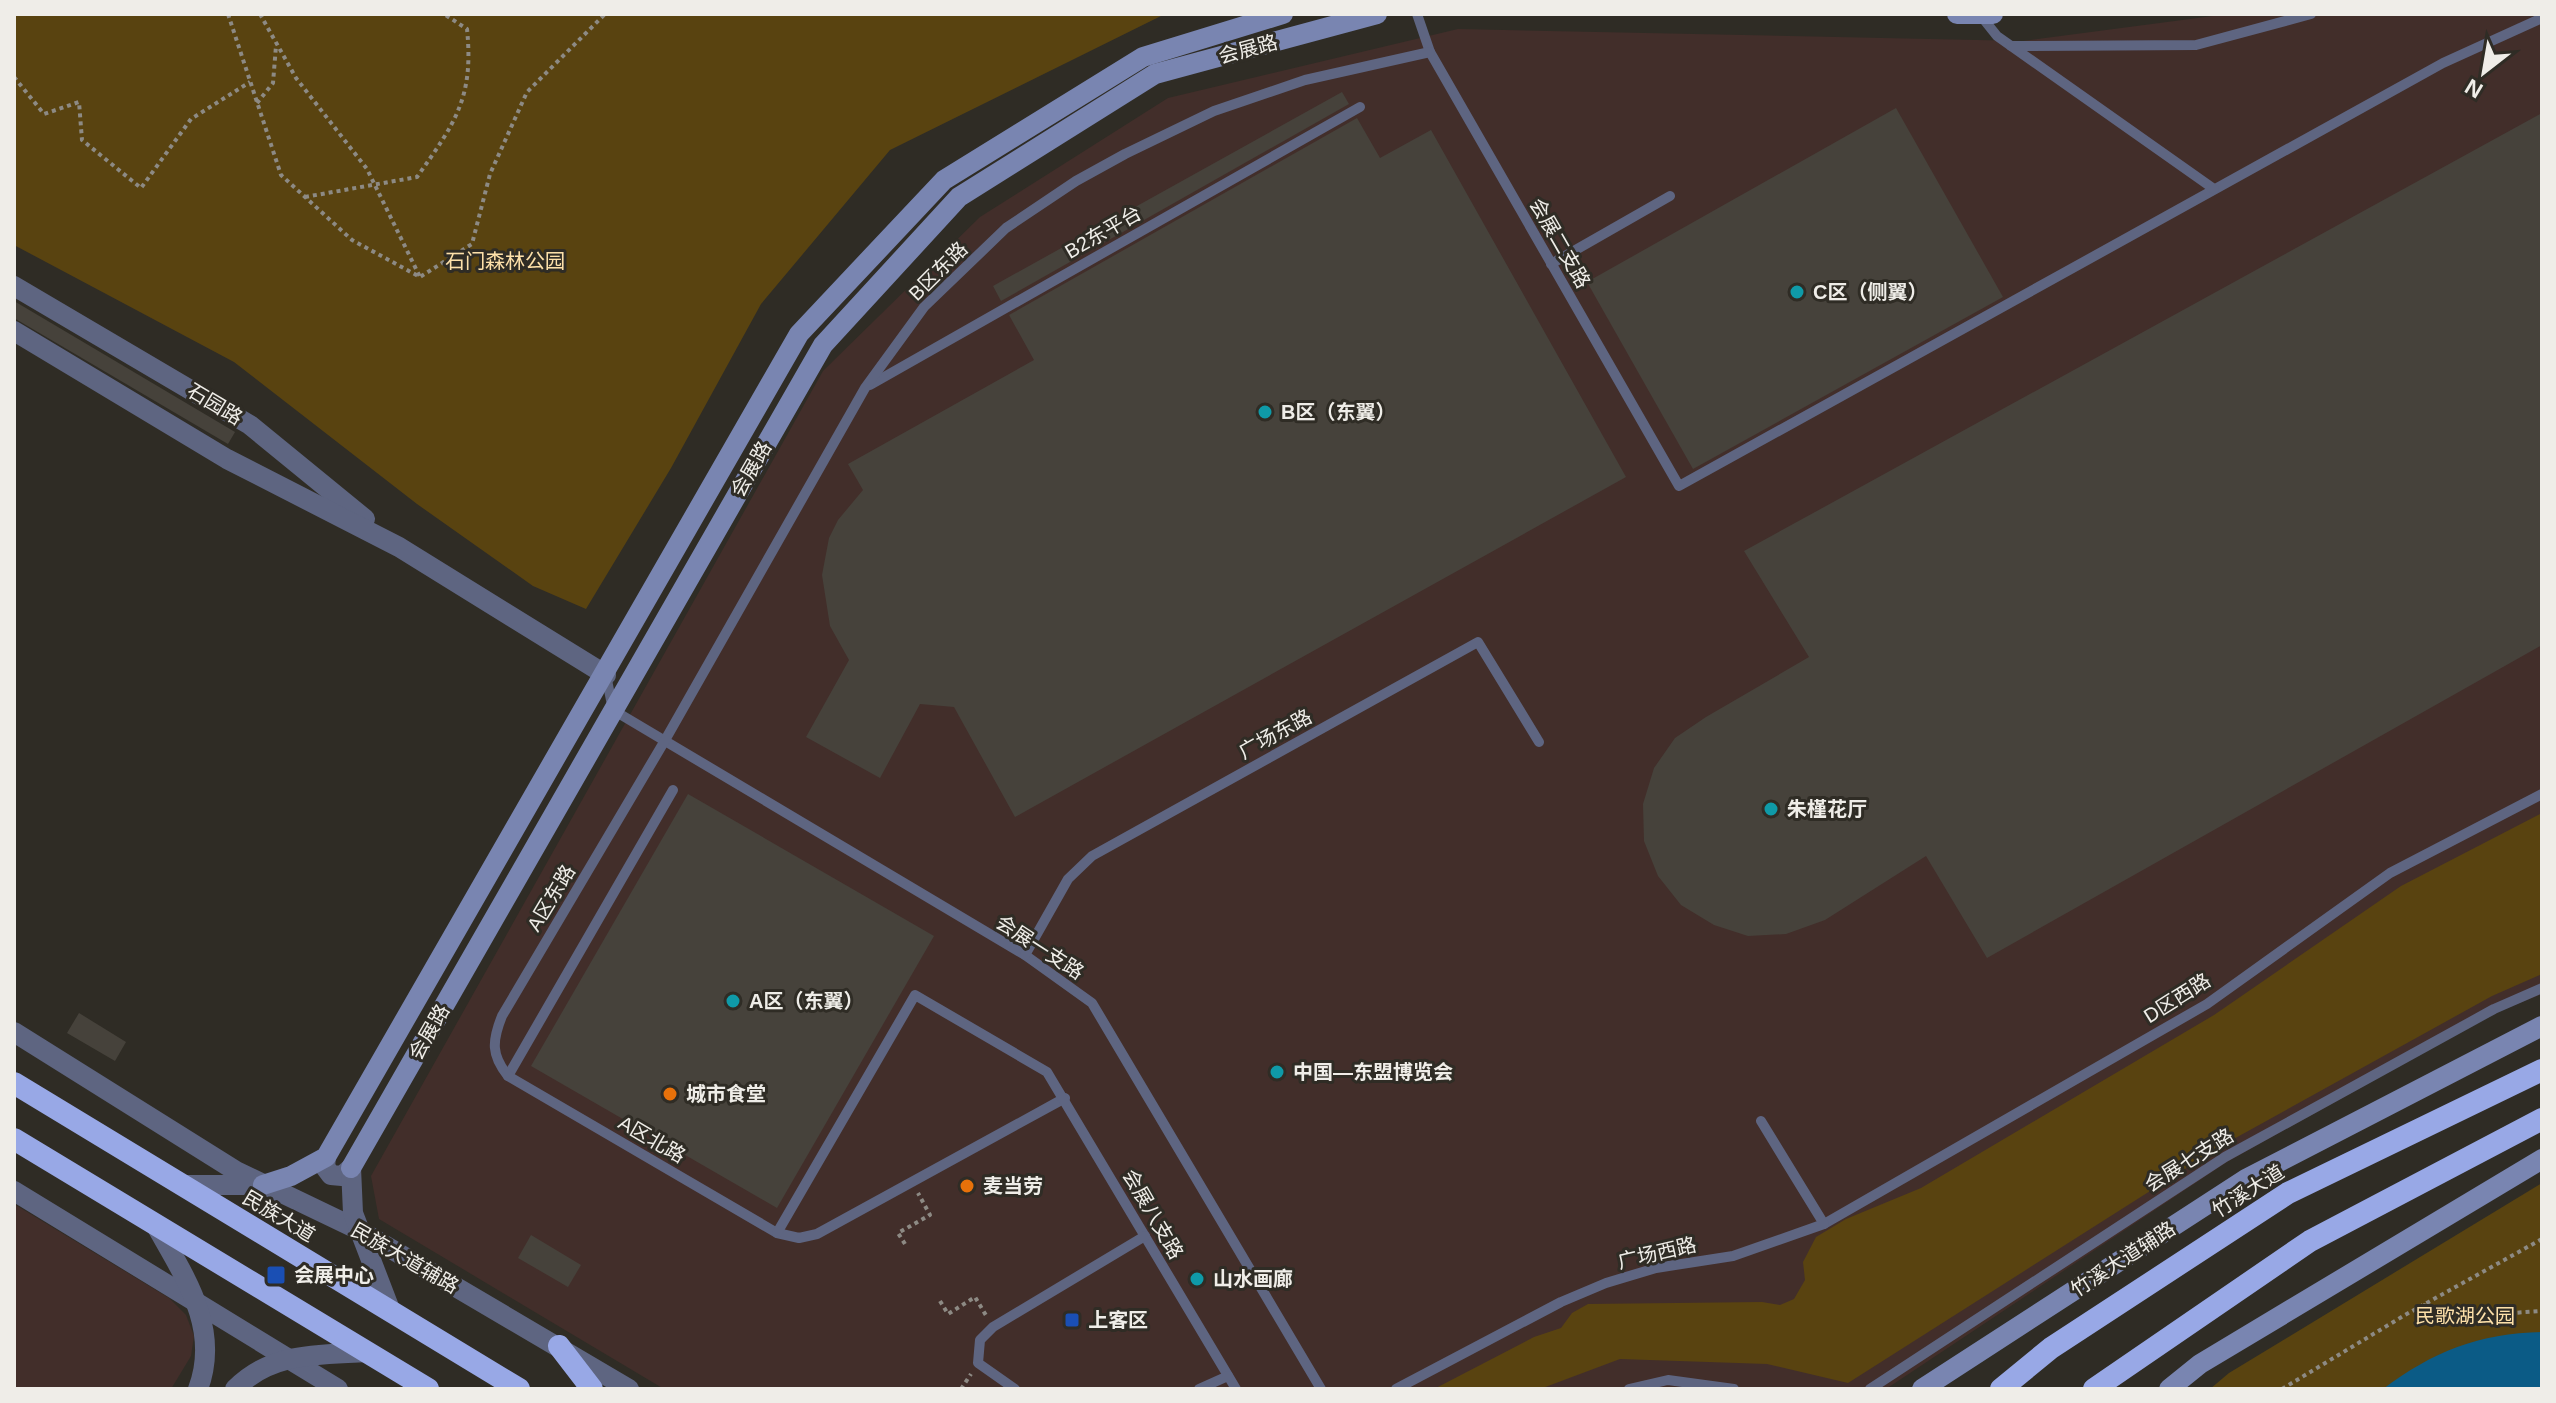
<svg xmlns="http://www.w3.org/2000/svg" width="2556" height="1403" font-family="Arial,'Noto Sans SC',sans-serif">
<rect width="100%" height="100%" fill="#2f2c25"/>
<g fill="#422e2a">
<path d="M2228 14H2542V994L2497 1012 2227 1162 1886 1389H664L379 1219 371 1176 823 371 980 217 1168 98 1458 29 2023 41Z"/>
<path d="M14 1204 169 1298 186 1315 194 1336 191 1356 171 1389H14Z"/>
</g>
<g fill="#594310">
<path d="M14 14H1165L890 150 761 304 671 468 586 609 533 586 417 504 234 362 14 245Z"/>
<path d="M2542 813V974L2492 996 2221 1146 1848 1383 1767 1364 1620 1359 1540 1389H1434L1534 1337 1561 1328 1572 1313 1588 1304 1762 1302 1780 1305 1794 1299 1805 1280 1803 1262 1816 1237 1846 1219 1921 1188 2214 1015 2401 886Z"/>
<path d="M2542 1183V1389H2210L2229 1373Z"/>
</g>
<path fill="#0b5b86" d="M2542 1332V1389H2383C2432 1352 2479 1333 2542 1332Z"/>
<g fill="#46423b">
<path d="M1342 92 1349 104 1001 301 993 286Z"/>
<path d="M1896 108 2003 297 1693 469 1587 282Z"/>
<path d="M2542 113V645L1987 958 1926 856 1825 920 1786 934 1748 936 1714 925 1681 905 1658 876 1644 841 1643 804 1654 768 1675 738 1706 717 1809 657 1744 551Z"/>
<path d="M1357 118 1380 158 1431 130 1626 477 1015 817 954 707 920 704 880 778 806 737 849 660 830 626 822 575 829 538 838 520 863 490 848 464 1034 360 1009 315Z"/>
<path d="M14 301 235 432 228 444 14 318Z"/>
<path d="M688 794 934 936 777 1208 531 1066Z"/>
<path d="M79 1013 126 1042 115 1061 67 1033Z"/>
<path d="M531 1235 581 1265 568 1287 518 1258Z"/>
</g>
<g fill="none" stroke-linecap="round" stroke-linejoin="round">
<g stroke="#8d8a84" stroke-width="4" stroke-dasharray="4 4" stroke-linecap="butt">
<path d="M228 14 281 175 352 240 420 277 472 244 490 174 527 92 605 14"/>
<path d="M260 14 296 78 367 169 420 277"/>
<path d="M14 77 44 114 79 102 82 140 141 188 191 119 250 82"/>
<path d="M257 103 273 83 276 46"/>
<path d="M305 197 417 177C455 123 474 98 467 29L444 14"/>
<path d="M905 1244 898 1233 930 1215 918 1193"/>
<path d="M940 1301 948 1314 975 1297 987 1317"/>
<path d="M2423 1305 2467 1316 2542 1311"/>
<path d="M961 1389 971 1374"/>
<path d="M2282 1389 2405 1315 2542 1239"/>
</g>
<g stroke="#5e6581" stroke-width="10">
<path d="M1417 14 1430 52 1679 486 2443 63 2542 18"/>
<path d="M1981 16 1997 36 2214 189"/>
<path d="M2011 46 2196 45 2311 14"/>
<path d="M1551 264 1670 196"/>
<path d="M870 385 1360 107"/>
<path d="M606 675 613 710 1025 955 1092 1003 1321 1389"/>
<path d="M1025 955 1068 879 1092 856 1478 642 1539 742"/>
<path d="M508 1076 673 790"/>
<path d="M1065 1098 817 1234 799 1238 777 1233 508 1076C491 1055 492 1041 502 1016L664 742 865 388 924 307 1006 228 1076 181 1125 154 1214 111 1305 80 1430 52"/>
<path d="M1824 1224 2207 1004 2390 873 2542 794"/>
<path d="M777 1233 915 995 1047 1072 1236 1389"/>
<path d="M1015 1389 978 1363 980 1340 993 1327 1145 1236"/>
<path d="M1199 1389 1228 1376"/>
<path d="M1396 1389 1561 1302 1606 1283 1656 1268 1733 1256 1824 1224 1761 1121"/>
<path d="M1629 1389 1668 1380 1734 1389"/>
<path d="M1870 1389 2225 1157 2494 1009 2542 988"/>
</g>
<g stroke="#5e6581" stroke-width="20">
<path d="M14 286 250 425 365 519"/>
<path d="M14 331 227 459 399 547 606 675"/>
</g>
<g stroke="#5e6581" stroke-width="20">
<path d="M14 1032 236 1171 359 1230 629 1389"/>
<path d="M326 1157 325 1167 331 1175 342 1176 351 1168"/>
<path d="M351 1168 353 1213 391 1312"/>
<path d="M181 1185H255"/>
<path d="M14 1191 338 1389"/>
<path d="M155 1224C184 1276 221 1328 198 1389"/>
<path d="M235 1389C271 1352 318 1355 366 1352"/>
</g>
<g stroke="#7985b1" stroke-width="20">
<path d="M1957 14H1993"/>
<path d="M351 1168 823 345 959 197 1155 74 1377 14"/>
<path d="M263 1185 291 1176 326 1157 799 334 944 180 1143 57 1283 14"/>
<path d="M1922 1389 2246 1179 2542 1026"/>
<path d="M2169 1389 2200 1364 2542 1159"/>
</g>
<g stroke="#98a8e6" stroke-width="22">
<path d="M14 1083 519 1389"/>
<path d="M14 1139 428 1389"/>
<path d="M559 1346 592 1389"/>
<path d="M2001 1389 2051 1348 2288 1193 2542 1070"/>
<path d="M2094 1389 2310 1241 2542 1119"/>
</g>
</g>
<g fill="#0f9aa8" stroke="#2f2c25" stroke-width="3">
<circle cx="1797" cy="292" r="8"/>
<circle cx="1265" cy="412" r="8"/>
<circle cx="1771" cy="809" r="8"/>
<circle cx="733" cy="1001" r="8"/>
<circle cx="1277" cy="1072" r="8"/>
<circle cx="1197" cy="1279" r="8"/>
</g>
<g fill="#e8710a" stroke="#2f2c25" stroke-width="3">
<circle cx="670" cy="1094" r="8"/>
<circle cx="967" cy="1186" r="8"/>
</g>
<g fill="#1a4fb4" stroke="#2f2c25" stroke-width="3">
<rect x="266" y="1265" width="20" height="20" rx="4"/>
<rect x="1064" y="1312" width="16" height="16" rx="4"/>
</g>
<g text-anchor="middle" dominant-baseline="central" stroke-width="6" stroke-linejoin="round" paint-order="stroke">
<g font-size="20" fill="#efede8" stroke="#2f2c25">
<text transform="translate(1248 49) rotate(-15)">会展路</text>
<text transform="translate(1103 232) rotate(-30)">B2东平台</text>
<text transform="translate(1560 243) rotate(60)">会展二支路</text>
<text transform="translate(938 271) rotate(-45)">B区东路</text>
<text transform="translate(215 404) rotate(31)">石园路</text>
<text transform="translate(751 469) rotate(-60)">会展路</text>
<text transform="translate(1275 734) rotate(-29)">广场东路</text>
<text transform="translate(551 898) rotate(-59)">A区东路</text>
<text transform="translate(1040 947) rotate(33)">会展一支路</text>
<text transform="translate(2177 998) rotate(-32)">D区西路</text>
<text transform="translate(429 1032) rotate(-60)">会展路</text>
<text transform="translate(652 1139) rotate(30)">A区北路</text>
<text transform="translate(2189 1160) rotate(-32)">会展七支路</text>
<text transform="translate(2248 1191) rotate(-32)">竹溪大道</text>
<text transform="translate(1153 1214) rotate(60)">会展八支路</text>
<text transform="translate(279 1216) rotate(31)">民族大道</text>
<text transform="translate(1657 1253) rotate(-13)">广场西路</text>
<text transform="translate(405 1258) rotate(30)">民族大道辅路</text>
<text transform="translate(2123 1259) rotate(-33)">竹溪大道辅路</text>
</g>
<g font-size="20" fill="#fde0a9" stroke="#2f2c25">
<text x="505" y="261">石门森林公园</text>
<text x="2465" y="1316">民歌湖公园</text>
</g>
<g font-size="20" font-weight="bold" fill="#efede8" stroke="#2f2c25" text-anchor="start">
<text x="1813" y="292">C区（侧翼）</text>
<text x="1281" y="412">B区（东翼）</text>
<text x="1787" y="809">朱槿花厅</text>
<text x="749" y="1001">A区（东翼）</text>
<text x="1293" y="1072">中国—东盟博览会</text>
<text x="686" y="1094">城市食堂</text>
<text x="983" y="1186">麦当劳</text>
<text x="294" y="1275">会展中心</text>
<text x="1213" y="1279">山水画廊</text>
<text x="1088" y="1320">上客区</text>
</g>
</g>
<rect width="2556" height="1403" fill="none" stroke="#efede8" stroke-width="32"/>
<g transform="translate(2484 72) rotate(211)" stroke="#2f2c25" stroke-width="6" paint-order="stroke">
<path d="M0-6L14 30L0 20L-14 30Z" fill="#efede8"/>
<text y="-12" font-size="22" font-weight="bold" text-anchor="middle" fill="#efede8">N</text>
</g>
</svg>
